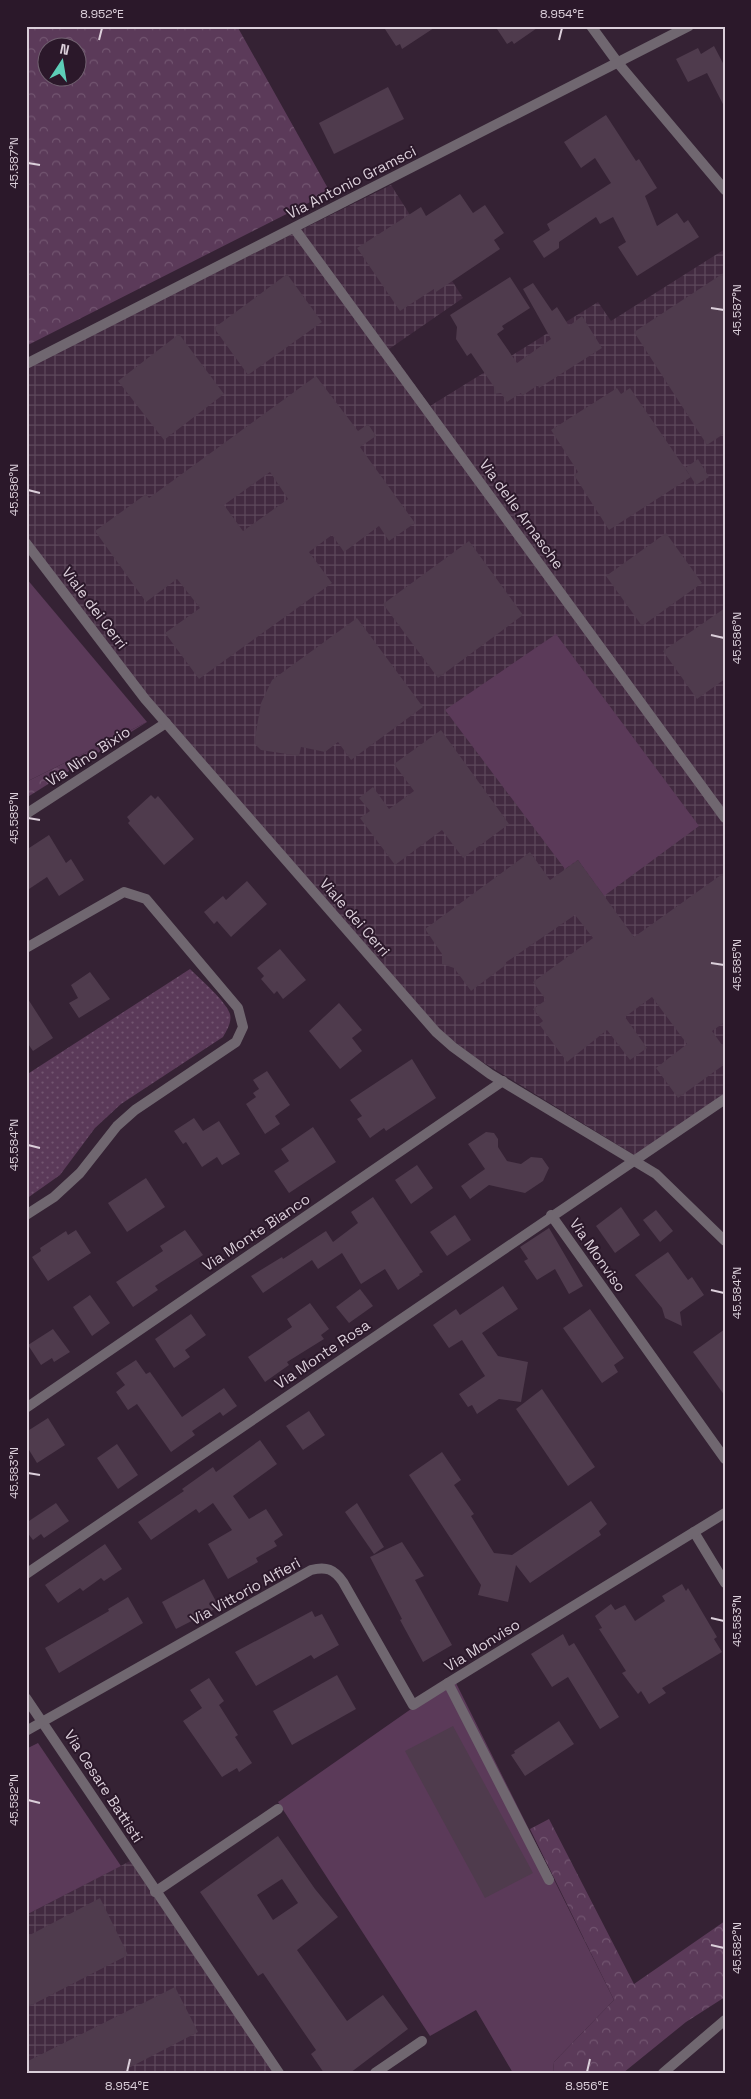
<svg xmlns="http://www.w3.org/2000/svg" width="751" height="2099" font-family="'Space Grotesk',sans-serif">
<defs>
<pattern id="industrial-grid" width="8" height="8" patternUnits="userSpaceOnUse" patternTransform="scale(1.25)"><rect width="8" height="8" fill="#422a40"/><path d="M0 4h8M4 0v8" fill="none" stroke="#5d485b"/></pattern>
<pattern id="forest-crowns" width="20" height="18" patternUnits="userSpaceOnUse" patternTransform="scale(1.25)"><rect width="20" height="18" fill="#5b3a59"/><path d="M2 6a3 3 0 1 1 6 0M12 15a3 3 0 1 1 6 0" fill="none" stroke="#725570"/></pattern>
<pattern id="park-dots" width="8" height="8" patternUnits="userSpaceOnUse" patternTransform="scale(1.25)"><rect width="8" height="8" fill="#5b3a59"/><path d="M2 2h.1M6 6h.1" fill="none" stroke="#725570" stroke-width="1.8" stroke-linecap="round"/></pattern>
</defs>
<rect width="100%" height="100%" fill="#352234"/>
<g fill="url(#industrial-grid)">
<path d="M391 185 463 298 389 349 430 406 598 302 611 321 725 249V1095L636 1156 476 1058 443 1033 149 698 26 539V367Z"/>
<path d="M130 1861 274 2073H26V1915Z"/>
</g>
<g fill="#5b3a59">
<path d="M26 578 147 722 26 782Z"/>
<path d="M556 634 699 826 604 896 578 860 565 869 445 710Z"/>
<path d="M454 1679 614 2000 554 2062 553 2073H513L476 2010 430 2036 278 1802Z"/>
<path d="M38 1743 121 1866 26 1915V1749Z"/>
</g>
<g fill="url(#forest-crowns)" fill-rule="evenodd">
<path d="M26 26H237L330 192 26 346ZM48 48H78V78H48Z"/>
<path d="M147 722 26 798V782Z"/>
<path d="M549 1819 634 1984 725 1921V1997L686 2022 623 2073H553L554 2062 614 2000 530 1829Z"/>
</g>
<path fill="url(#park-dots)" d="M190 969C200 979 226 1001 230 1014 232 1022 227 1030 223 1037L121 1104 95 1128 60 1175 26 1199V1075Z"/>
<g fill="#4f3b4d" fill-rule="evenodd">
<path d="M383 26H437L402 49 400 44 396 46Z"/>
<path d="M495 26H540L514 44 512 41 507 44Z"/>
<path d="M714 46 725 67V108L707 73 688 82 676 59 698 48 701 54Z"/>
<path d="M388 87 404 119 334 154 319 123Z"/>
<path d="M606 115 636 161 639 159 657 188 645 196 657 226 677 213 684 223 688 220 699 237 637 276 618 247 626 242 613 217 600 224 596 217 559 242V248L544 258 533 241 550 230 547 224 611 183 595 158 581 168 564 142Z"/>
<path d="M460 194 473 213 485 205 489 211 504 233 494 240 500 249 436 292 434 289 400 311 357 248 421 207 426 216Z"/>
<path d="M725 272V433L707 445 634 332Z"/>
<path d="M287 274 322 322 248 375 214 328Z"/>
<path d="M510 277 530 308 502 326 504 329 497 334 517 363 551 339 523 289 533 283 552 311 557 307 569 326 582 316 602 348 539 388 538 385 522 396 521 393 507 402 501 393 494 394V387L471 353 467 356 456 339 457 327 450 315Z"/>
<path d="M179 334 224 394 164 440 118 381Z"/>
<path d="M316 376 358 431 368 424 376 436 360 447 415 523 389 541 379 526 344 552 332 535 309 552 332 583 199 679 165 633 200 608 177 579 146 602 95 531 146 494 149 498ZM270 472 288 499 243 531 224 505Z"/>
<path d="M617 388 621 394 630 388 691 477 609 530 574 475 578 472 551 430Z"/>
<path d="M698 459 709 477 696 485 685 468Z"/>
<path d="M666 533 702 583 642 626 606 576Z"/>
<path d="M469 541 523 615 438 678 383 604Z"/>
<path d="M725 608V679L697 699 663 651Z"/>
<path d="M357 618 423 707 351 760 338 742 325 752 301 747 299 756 261 750 254 743 261 703 272 680Z"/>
<path d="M441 730 509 824 463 858 442 830 395 865 360 818 370 811 359 798 373 787 389 809 414 791 394 764Z"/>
<path d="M151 795 155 799 158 796 194 839 164 865 128 823 130 821 127 817Z"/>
<path d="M49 835 66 863 71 859 84 880 59 896 47 877 26 891V850Z"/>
<path d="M530 852 550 880 578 860 634 937 725 872V1022L712 1031 725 1049V1064L678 1098 656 1068 687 1044 652 997 625 1017 647 1048 630 1060 607 1030 567 1062 539 1024 543 1021 533 1009 546 1000 533 982 593 938 575 915 505 963 507 964 471 991 454 968 442 964V954L425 929Z"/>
<path d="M247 881 267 904 231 937 217 921 214 924 204 912 223 896 226 900Z"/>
<path d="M280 949 306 980 283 999 277 991 274 994 261 979 264 976 257 968Z"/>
<path d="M90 972 110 999 79 1018 69 1003 78 998 71 985Z"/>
<path d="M26 996 53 1038 33 1051 26 1041Z"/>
<path d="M339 1003 362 1030 352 1038 362 1051 340 1069 309 1031Z"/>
<path d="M412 1059 436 1098 386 1131 384 1128 370 1138 357 1119 362 1116 350 1100Z"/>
<path d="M267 1071 290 1105 275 1116 280 1124 265 1134 246 1104 256 1097 253 1093 259 1089 253 1080Z"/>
<path d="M194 1118 203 1131 219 1121 240 1154 222 1165 217 1157 202 1167 186 1142 183 1144 174 1131Z"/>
<path d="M313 1127 336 1162 289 1193 274 1171 289 1161 281 1149Z"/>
<path d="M486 1132 494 1133 498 1139V1147L507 1161 521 1164 531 1157 542 1158 549 1168 543 1181 525 1193 489 1185 470 1199 461 1186 485 1169 468 1144Z"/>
<path d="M417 1165 433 1188 411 1204 395 1180Z"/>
<path d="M146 1178 165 1207 127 1232 108 1203Z"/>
<path d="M373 1197 423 1272 419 1274 420 1275 398 1290 385 1269 361 1284 342 1253 318 1269 312 1260 263 1293 251 1276 282 1257 283 1259 326 1231 333 1242 358 1223 351 1212Z"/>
<path d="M621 1207 640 1235 615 1253 596 1226Z"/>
<path d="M656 1210 673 1231 660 1242 643 1220Z"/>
<path d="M455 1215 471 1240 447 1256 430 1232Z"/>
<path d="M549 1228 583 1286 569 1294 555 1269 537 1280 524 1261 528 1259 520 1247Z"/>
<path d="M76 1230 91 1253 48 1281 32 1257 41 1251 40 1248 66 1231 68 1235Z"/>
<path d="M185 1230 203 1255 155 1286 158 1290 133 1307 116 1282 163 1251 160 1246Z"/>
<path d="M668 1252 688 1280 692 1277 704 1295 680 1312 682 1326 665 1318 662 1308 635 1275Z"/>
<path d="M503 1286 518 1309 482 1333 498 1356 528 1362 521 1402 499 1399 477 1414 472 1405 468 1407 459 1394 485 1376 462 1340 449 1348 433 1325 456 1309 460 1315Z"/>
<path d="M360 1289 373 1306 349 1323 336 1307Z"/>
<path d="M90 1295 110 1323 92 1336 73 1307Z"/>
<path d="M310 1303 329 1329 321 1335 324 1339 287 1362 289 1365 265 1382 248 1357 292 1327 287 1319Z"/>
<path d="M590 1309 624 1358 614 1365 618 1372 602 1383 563 1328Z"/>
<path d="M191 1314 206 1335 185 1350 190 1357 174 1368 155 1339Z"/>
<path d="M53 1329 70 1352 54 1362 52 1358 41 1365 28 1345Z"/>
<path d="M725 1329V1396L693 1352Z"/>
<path d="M136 1360 146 1374 150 1372 182 1417 224 1388 237 1406 223 1416 220 1412 192 1431 195 1435 171 1452 137 1404 128 1410 116 1392 125 1385 116 1373Z"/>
<path d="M542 1389 595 1467 568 1486 516 1409Z"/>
<path d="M309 1411 325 1435 303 1450 286 1426Z"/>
<path d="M48 1418 65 1445 37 1463 26 1445V1432Z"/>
<path d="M260 1440 277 1464 233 1496 249 1519 266 1509 283 1535 274 1541 277 1546 256 1558 258 1562 228 1579 208 1544 232 1530 213 1503 199 1513 196 1509 151 1540 138 1522 184 1491 182 1489 213 1467 216 1472Z"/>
<path d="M117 1444 138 1475 118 1489 97 1458Z"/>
<path d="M442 1452 461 1480 454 1485 474 1514 471 1516 494 1553 512 1555 591 1501 607 1524 599 1531 601 1535 530 1583 516 1565 508 1602 478 1595 481 1585 409 1475Z"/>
<path d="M56 1503 69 1521 44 1538 41 1534 33 1540 26 1531V1523Z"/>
<path d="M357 1503 384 1547 374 1554 345 1512Z"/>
<path d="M402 1542 424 1576 415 1580 452 1645 423 1662 400 1620 402 1619 370 1557Z"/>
<path d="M105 1544 122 1569 104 1581 101 1578 83 1591 80 1588 58 1603 45 1585Z"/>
<path d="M204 1579 219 1607 176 1629 162 1602Z"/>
<path d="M682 1584 686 1591 688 1588 717 1637 714 1639 722 1652 662 1688 666 1693 649 1704 641 1691 638 1694 622 1673 626 1671 599 1629 602 1628 595 1616 611 1604 615 1610 625 1605 635 1621 665 1601 662 1596Z"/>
<path d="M128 1597 143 1623 59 1673 45 1648 109 1611 108 1609Z"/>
<path d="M312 1611 315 1617 322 1614 339 1645 314 1659 311 1655 256 1686 235 1652Z"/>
<path d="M563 1634 569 1646 574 1643 619 1717 600 1729 568 1677 552 1687 531 1654Z"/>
<path d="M337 1675 356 1709 292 1745 273 1711Z"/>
<path d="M209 1678 224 1701 219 1705 238 1735 235 1737 252 1763 239 1772 237 1768 222 1777 183 1721 202 1708 190 1690Z"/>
<path d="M559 1721 574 1744 525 1776 511 1755 515 1753 514 1751Z"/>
<path d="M453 1726 533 1873 485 1898 405 1751Z"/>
<path d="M278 1836 315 1889 338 1917 297 1950 347 2021 383 1995 408 2029 350 2073H324L311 2054 316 2050 263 1973 258 1976 200 1892ZM282 1879 298 1903 273 1920 257 1895Z"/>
<path d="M100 1898 128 1955 26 2008V1937Z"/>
<path d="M175 1987 198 2032 119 2073H26V2062Z"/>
</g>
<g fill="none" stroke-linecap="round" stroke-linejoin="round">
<g stroke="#706770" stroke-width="10">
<path d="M591 26 618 63 725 190"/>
<path d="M294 228 725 818"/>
<path d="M26 814 166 723"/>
<path d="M26 948 124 892 146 899 238 1008 243 1027 236 1042 135 1110 117 1126 80 1173 54 1197 26 1215"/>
<path d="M551 1215 725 1459"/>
<path d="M26 1408 503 1081"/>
<path d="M694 1532 725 1583"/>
<path d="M26 1574 725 1099"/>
<path d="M26 1698 279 2073"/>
<path d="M26 1731 311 1570C326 1566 334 1569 343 1582L413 1705 448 1683"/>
<path d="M549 1880 448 1683 725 1513"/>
<path d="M155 1892 278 1809"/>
<path d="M375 2073 422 2041"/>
</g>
<g stroke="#706770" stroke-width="10">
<path d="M26 364 689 26"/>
<path d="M26 543 145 699 436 1032 453 1047 490 1074 656 1174 725 1241"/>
<path d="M663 2073 725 2020"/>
</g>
</g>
<path fill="none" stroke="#dbcfda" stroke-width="2" d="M99 40 102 28M559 40 562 28M28 163 40 165M711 308 724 310M28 490 40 493M711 635 724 638M28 818 40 820M711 963 724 965M28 1145 40 1148M711 1290 724 1293M28 1473 40 1475M711 1618 724 1621M28 1800 40 1803M711 1945 724 1948M127 2072 130 2059M587 2072 590 2059"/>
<g text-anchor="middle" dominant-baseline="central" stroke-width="4" stroke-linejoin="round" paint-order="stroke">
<g font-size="15" fill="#dbcfda" stroke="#2b182a">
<text transform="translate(351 182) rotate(-27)">Via Antonio Gramsci</text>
<text transform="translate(522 514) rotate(54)">Via delle Arnasche</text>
<text transform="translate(95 608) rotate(53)">Viale dei Cerri</text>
<text transform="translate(88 756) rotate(-33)">Via Nino Bixio</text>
<text transform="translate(355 917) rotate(49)">Viale dei Cerri</text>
<text transform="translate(256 1232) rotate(-34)">Via Monte Bianco</text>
<text transform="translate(598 1255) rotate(55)">Via Monviso</text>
<text transform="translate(322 1354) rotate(-34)">Via Monte Rosa</text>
<text transform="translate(245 1591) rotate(-29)">Via Vittorio Alfieri</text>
<text transform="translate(482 1645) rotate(-32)">Via Monviso</text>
<text transform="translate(104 1786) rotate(57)">Via Cesare Battisti</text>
</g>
</g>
<rect width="751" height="2099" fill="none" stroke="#2b182a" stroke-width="55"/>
<g transform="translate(62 62) rotate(12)"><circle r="24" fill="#2b182a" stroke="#716170"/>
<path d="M0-4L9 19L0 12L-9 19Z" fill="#5dceb8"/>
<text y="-8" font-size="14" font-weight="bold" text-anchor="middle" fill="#dbcfda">N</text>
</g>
<rect x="28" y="28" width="696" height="2044" fill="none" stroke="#dbcfda" stroke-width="2"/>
<g font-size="12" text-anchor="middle" fill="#dbcfda">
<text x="102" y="18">8.952°E</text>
<text x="562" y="18">8.954°E</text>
<text transform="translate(14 163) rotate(-90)" y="4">45.587°N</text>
<text transform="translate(737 310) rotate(-90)" y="4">45.587°N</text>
<text transform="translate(14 490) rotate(-90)" y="4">45.586°N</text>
<text transform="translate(737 638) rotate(-90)" y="4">45.586°N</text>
<text transform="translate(14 818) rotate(-90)" y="4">45.585°N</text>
<text transform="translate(737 965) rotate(-90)" y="4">45.585°N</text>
<text transform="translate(14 1145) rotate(-90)" y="4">45.584°N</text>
<text transform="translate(737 1293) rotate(-90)" y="4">45.584°N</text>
<text transform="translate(14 1473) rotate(-90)" y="4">45.583°N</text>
<text transform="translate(737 1621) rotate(-90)" y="4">45.583°N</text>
<text transform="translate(14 1800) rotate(-90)" y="4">45.582°N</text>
<text transform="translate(737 1948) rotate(-90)" y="4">45.582°N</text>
<text x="127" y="2090">8.954°E</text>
<text x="587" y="2090">8.956°E</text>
</g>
</svg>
